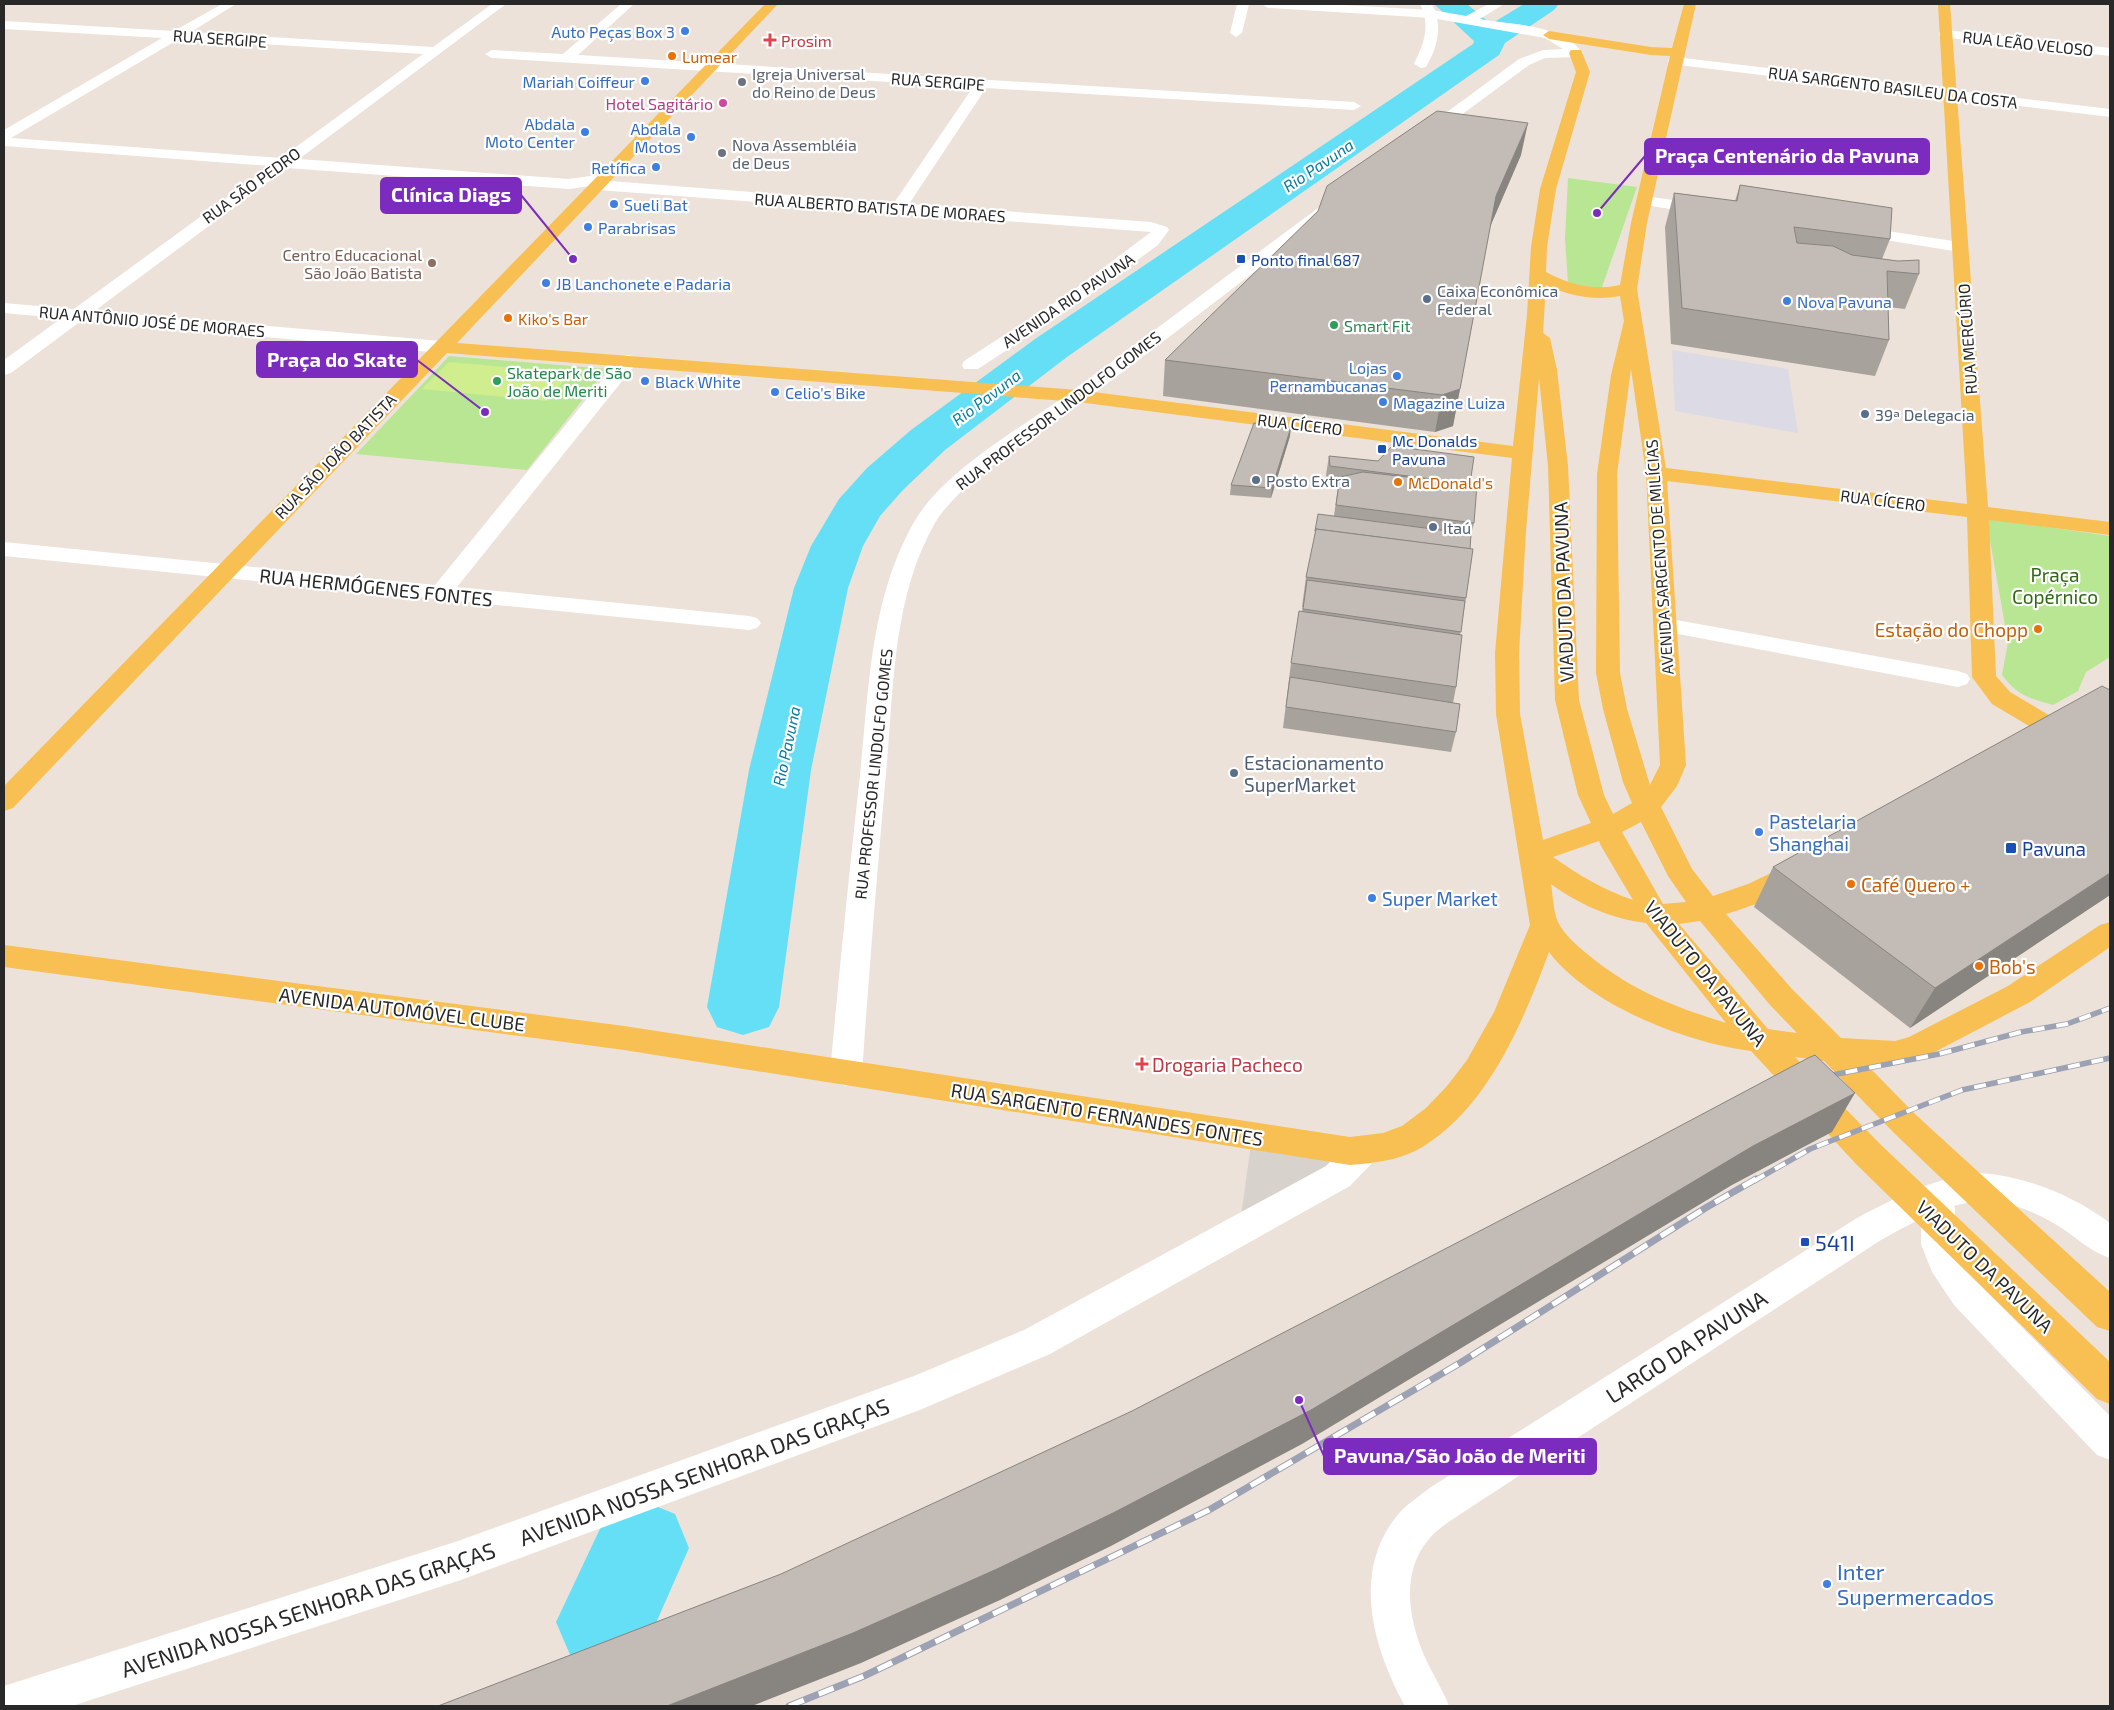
<svg xmlns="http://www.w3.org/2000/svg" width="2114" height="1710" font-family="'Exo 2',sans-serif">
<rect width="100%" height="100%" fill="#ece2d9"/>
<path fill="#dcdae4" d="M1672 350 1788 369 1798 433 1675 411Z"/>
<g fill="#b8e692">
<path d="M1568 178 1637 187 1601 290 1568 283 1565 239Z"/>
<path d="M449 356 607 369 527 470 356 454Z"/>
<path d="M1986 518 2110 536V657L2086 672 2078 691 2053 705C2029 698 2018 696 2002 675L2008 642Z"/>
</g>
<path fill="#d0ee8d" d="M449 362 570 373 547 401 422 389Z"/>
<path fill="#d7d2cc" d="M1252 1137 1350 1151 1239 1231Z"/>
<g fill="none" stroke-linecap="round" stroke-linejoin="round">
<g fill="#65dff5" fill-rule="evenodd">
<path d="M1434 4H1467L1491 24 1524 4H1559L1554 10 1505 43 1499 55 1067 357 945 450 903 490 880 516 863 546 848 588 811 770 779 1007 769 1027 743 1035 717 1027 707 1007 749 770 794 588 811 546 839 499 867 468 911 430 1035 339 1473 44 1474 41Z"/>
<path d="M641 1500 675 1514 689 1548 641 1657 606 1672 571 1657 556 1622 607 1514Z"/>
</g>
<g fill="#fff" fill-rule="evenodd">
<path d="M1665 618 1958 671 1967 674 1970 679 1967 684 1958 687 1657 630 1653 625 1657 620Z"/>
<path d="M1363 1136 1375 1140 1379 1150 1375 1160 1350 1186 1050 1354 920 1410 458 1581 72 1706H4V1686L7 1685 458 1541 914 1376 1024 1330 1326 1166 1351 1140Z"/>
</g>
<g fill="#fff" fill-rule="evenodd">
<path d="M222 4H236L191 32 433 47 492 4H506L299 159 569 179 604 174 609 176 612 179 610 181 894 203 973 87 492 58 485 54 492 50 563 54 621 4H634L578 55 1354 102 1361 106 1354 110 986 88 909 204 1151 222 1167 227 1169 230 1158 245 1083 300 978 369H964L962 365 964 361 1071 292 1151 232 598 190 591 186 569 189 287 168 11 373 4 375V360L270 166 4 146V130L162 38 4 29V21L174 31ZM179 39 423 54 281 158 11 138Z"/>
<path d="M1237 4H1249L1242 33 1236 37 1230 33Z"/>
<path d="M1420 4H1432C1443 25 1438 47 1426 67L1421 68 1414 64C1424 43 1431 26 1420 4Z"/>
<path d="M1945 30 2110 48V56L1940 37 1939 34 1940 31Z"/>
<path d="M1675 57 2110 109V117L1670 64 1668 61 1670 58Z"/>
<path d="M1645 196 1708 205 1716 210 1708 215 1639 204 1637 201Z"/>
<path d="M1854 226 1960 242 1966 243 1968 247 1966 251 1960 252 1848 234 1846 231 1848 228Z"/>
<path d="M628 355 635 357 637 361 635 365 457 587 749 616 757 618 761 623 757 628 749 630 4 556V542L435 585 621 357Z"/>
<path d="M1938 1193 1950 1198 1955 1208V1244L1959 1254 1978 1283 2110 1416V1460L2097 1455 1954 1305 1932 1272 1921 1244V1208L1926 1198Z"/>
</g>
<g fill="#fff" fill-rule="evenodd">
<path d="M1262 4H1325L1432 10 1466 16 1489 4H1504L1480 19C1513 25 1561 24 1583 53L1576 57 1545 58 1529 65 1430 138H1420L1418 135 1420 132 1519 59 1543 50 1563 49 1545 38 1432 18 1268 8Z"/>
<path d="M1331 201 1337 203 1339 206 1337 209C1252 273 1169 338 1084 401 1042 432 961 479 935 523 892 598 894 689 886 773 877 873 869 973 862 1073L857 1082 846 1086 835 1082 830 1073C839 974 849 874 860 775 869 689 870 599 914 522 945 469 1022 428 1072 391 1157 329 1241 265 1325 203Z"/>
</g>
<g fill="#fff" fill-rule="evenodd">
<path d="M4 303 441 341 448 343 450 347 448 351 441 353 4 313Z"/>
<path d="M1981 1173C2028 1177 2072 1195 2110 1223V1258C2090 1252 2074 1235 2055 1224 1985 1183 1946 1204 1881 1240L1459 1515C1449 1522 1437 1529 1429 1539 1401 1571 1408 1618 1424 1655 1431 1672 1442 1688 1449 1706H1405C1372 1646 1350 1568 1401 1511 1410 1502 1421 1495 1431 1487L1857 1218C1897 1197 1935 1177 1981 1173Z"/>
</g>
<path fill="#f8bf52" fill-rule="evenodd" d="M765 4H778L457 343 1078 390 1513 446 1527 315 1531 247 1540 189 1576 72 1569 53 1571 50H1581L1590 72 1556 189 1547 247 1546 272C1571 285 1592 291 1620 285L1631 223 1670 56 1651 55 1549 39 1543 35 1549 31 1651 47 1672 48 1684 4H1696L1647 223 1637 289 1666 468 1967 504 1938 4H1950L1988 507 2110 522V535L1989 520 1996 676 2010 692 2062 723 2066 729 2062 735 2053 737 2044 735 1992 704 1972 677 1967 517 1667 481 1686 765 1677 786 1661 807 1692 869 1713 896 1748 884 1786 866 1796 863 1806 866 1810 873C1800 890 1746 908 1726 914L1792 989 1841 1038 1895 1041 1909 1037 2008 986 2100 925 2110 922V947L2030 1002 1929 1055 1895 1065H1867L1916 1115 2110 1292V1331L2097 1327 1894 1133 1824 1061 1795 1057 1880 1144 2110 1362V1404L2097 1399 1856 1164 1751 1051C1687 1043 1589 1005 1549 952 1523 1022 1489 1105 1424 1146 1402 1160 1375 1163 1350 1165L624 1050 4 967V945L624 1026 1350 1137 1383 1133 1402 1126 1426 1108 1447 1086 1467 1060 1494 1012 1530 925 1496 714 1495 653 1512 458 1078 402 447 353 13 808 4 811V786ZM1546 285C1570 296 1594 301 1620 296L1624 321 1611 375 1597 474 1596 673 1603 709 1623 782 1632 803 1613 814 1604 795 1579 700 1568 466 1557 370 1550 338 1543 333ZM1631 369 1646 473 1660 765 1650 785 1627 709 1620 673 1617 474ZM1539 378 1548 466 1555 700 1578 795 1591 823 1543 840 1520 714 1519 653 1526 531ZM1641 822 1668 876 1686 902 1663 904 1622 832ZM1599 841 1601 846 1633 900C1603 890 1579 875 1553 857ZM1551 884C1578 904 1612 919 1646 923L1726 1023C1672 1006 1630 990 1586 953 1576 945 1563 933 1558 922 1553 911 1553 895 1551 884ZM1700 921 1770 1005 1797 1033 1768 1029 1679 924Z"/>
<g stroke="#9ca2b4" stroke-width="5.5">
<g id="rail-far1">
<path d="M1822 1077 1939 1054 2021 1032 2067 1024 2110 1008"/>
<path d="M1754 1181 1810 1149 1962 1090 2110 1058"/>
</g>
</g>
<g stroke="#9ca2b4" stroke-width="7">
<path id="rail" d="M789 1706 864 1676 1209 1510 1460 1363 1707 1207 1756 1179"/>
</g>
<use href="#rail-far1" stroke="#fff" stroke-width="4" stroke-dasharray="12" stroke-linecap="butt"/>
<use href="#rail" stroke="#fff" stroke-width="5" stroke-dasharray="16" stroke-linecap="butt"/>
</g>
<g fill="#a8a29d">
<path d="M1521 155 1490 227 1453 426 1435 432 1163 396 1165 360Z"/>
<path d="M1740 185 1890 239 1882 259 1919 274 1905 309 1888 307 1889 340 1875 376 1671 344 1665 227 1674 193 1735 201Z"/>
<path d="M1290 436 1271 498 1230 495 1231 485Z"/>
<path d="M1329 456 1469 484 1474 523 1471 535 1466 598 1464 610 1460 635 1456 687 1453 703 1456 732 1451 752 1283 728 1291 663 1302 611 1303 607H1302L1306 577 1334 516 1338 486 1327 485 1326 475Z"/>
<path d="M2110 690V895L1910 1028 1754 907 1773 867Z"/>
</g>
<g fill="#88847f">
<path d="M1528 123 1521 155 1489 229 1496 196Z"/>
<path d="M1460 389 1453 426 1435 432 1442 395Z"/>
<path d="M1291 427 1290 436 1271 498 1272 488Z"/>
<path d="M2110 873V895L1910 1028 1935 988Z"/>
<path d="M1855 1093 1832 1132 1732 1185 1302 1444 1111 1546 1000 1600 861 1663 752 1706H667Z"/>
</g>
<g fill="#c3bcb6" stroke="#88847f">
<path d="M1437 111 1528 123 1496 196 1460 389 1442 395 1165 360 1318 211 1327 186Z"/>
<path d="M1740 185 1892 208 1890 239 1794 227 1797 243 1833 246 1852 255 1898 261 1919 260V274L1887 271 1889 340 1682 308 1674 193 1737 201Z"/>
<path d="M1254 423 1291 427 1272 488 1231 485Z"/>
<path d="M1392 446 1474 457 1470 484 1330 466 1329 456 1378 461Z"/>
<path d="M1363 472 1477 485 1474 523 1336 505 1340 477Z"/>
<path d="M1318 514 1471 534 1470 549 1316 529 1315 531Z"/>
<path d="M1316 529 1473 549 1466 598 1306 577Z"/>
<path d="M1307 580 1465 601 1461 632 1303 609Z"/>
<path d="M1299 611 1462 635 1456 687 1291 663Z"/>
<path d="M1290 677 1460 704 1456 732 1286 707Z"/>
<path d="M2102 686 2110 690V873L1935 988 1773 867Z"/>
<path d="M1815 1055 1855 1093 1753 1146 1311 1410 1113 1513 997 1569 853 1633 667 1706H438L781 1574 1132 1411 1582 1178 1808 1058Z"/>
</g>
<g fill="#3f7fe0" stroke="#fff" stroke-width="2">
<circle cx="685" cy="31" r="5"/>
<circle cx="645" cy="81" r="5"/>
<circle cx="585" cy="132" r="5"/>
<circle cx="691" cy="137" r="5"/>
<circle cx="656" cy="167" r="5"/>
<circle cx="614" cy="204" r="5"/>
<circle cx="588" cy="227" r="5"/>
<circle cx="546" cy="283" r="5"/>
<circle cx="1787" cy="301" r="5"/>
<circle cx="1397" cy="376" r="5"/>
<circle cx="645" cy="381" r="5"/>
<circle cx="775" cy="392" r="5"/>
<circle cx="1383" cy="402" r="5"/>
<circle cx="1759" cy="832" r="5"/>
<circle cx="1372" cy="898" r="5"/>
<circle cx="1827" cy="1584" r="5"/>
</g>
<g fill="#e0444e" stroke="#fff" stroke-width="2">
<path d="M767.5 32.5h5v5h5v5h-5v5h-5v-5h-5v-5h5z"/>
<path d="M1139.5 1056.5h5v5h5v5h-5v5h-5v-5h-5v-5h5z"/>
</g>
<g fill="#e8710a" stroke="#fff" stroke-width="2">
<circle cx="672" cy="56" r="5"/>
<circle cx="508" cy="318" r="5"/>
<circle cx="1398" cy="482" r="5"/>
<circle cx="2038" cy="629" r="5"/>
<circle cx="1851" cy="884" r="5"/>
<circle cx="1979" cy="966" r="5"/>
</g>
<g fill="#6b7280" stroke="#fff" stroke-width="2">
<circle cx="742" cy="82" r="5"/>
<circle cx="722" cy="153" r="5"/>
</g>
<circle fill="#d1479c" stroke="#fff" stroke-width="2" cx="723" cy="103" r="5"/>
<g fill="#1a4fb4" stroke="#fff" stroke-width="2">
<rect x="1236" y="254" width="10" height="10" rx="2.5"/>
<rect x="1377" y="444" width="10" height="10" rx="2.5"/>
<rect x="2005" y="842" width="12" height="12" rx="2.5"/>
<rect x="1800" y="1237" width="10" height="10" rx="2.5"/>
</g>
<circle fill="#8d6e63" stroke="#fff" stroke-width="2" cx="432" cy="263" r="5"/>
<g fill="#5c6f8a" stroke="#fff" stroke-width="2">
<circle cx="1427" cy="299" r="5"/>
<circle cx="1865" cy="414" r="5"/>
<circle cx="1256" cy="480" r="5"/>
<circle cx="1433" cy="527" r="5"/>
<circle cx="1234" cy="773" r="5"/>
</g>
<g fill="#2e9e5b" stroke="#fff" stroke-width="2">
<circle cx="1334" cy="325" r="5"/>
<circle cx="497" cy="381" r="5"/>
</g>
<g text-anchor="middle" dominant-baseline="central" stroke-width="4.5" stroke-linejoin="round" paint-order="stroke">
<g font-size="16" fill="#366cbe" stroke="#fff" text-anchor="start">
<text x="675" y="31" text-anchor="end">Auto Peças Box 3</text>
<text x="635" y="81" text-anchor="end">Mariah Coiffeur</text>
<text x="575" y="123" text-anchor="end">Abdala<tspan x="575" dy="18">Moto Center</tspan></text>
<text x="681" y="128" text-anchor="end">Abdala<tspan x="681" dy="18">Motos</tspan></text>
<text x="646" y="167" text-anchor="end">Retífica</text>
<text x="624" y="204">Sueli Bat</text>
<text x="598" y="227">Parabrisas</text>
<text x="556" y="283">JB Lanchonete e Padaria</text>
<text x="1797" y="301">Nova Pavuna</text>
<text x="1387" y="367" text-anchor="end">Lojas<tspan x="1387" dy="18">Pernambucanas</tspan></text>
<text x="655" y="381">Black White</text>
<text x="785" y="392">Celio's Bike</text>
<text x="1393" y="402">Magazine Luiza</text>
</g>
<g font-size="16" fill="#282828" stroke="#fff">
<text transform="translate(220 38) rotate(4)">RUA SERGIPE</text>
<text transform="translate(2028 43) rotate(6)">RUA LEÃO VELOSO</text>
<text transform="translate(938 81) rotate(4)">RUA SERGIPE</text>
<text transform="translate(1893 87) rotate(7)">RUA SARGENTO BASILEU DA COSTA</text>
<text transform="translate(251 185) rotate(-36)">RUA SÃO PEDRO</text>
<text transform="translate(880 207) rotate(4)">RUA ALBERTO BATISTA DE MORAES</text>
<text transform="translate(1068 300) rotate(-34)">AVENIDA RIO PAVUNA</text>
<text transform="translate(152 321) rotate(5)">RUA ANTÔNIO JOSÉ DE MORAES</text>
<text transform="translate(1967 339) rotate(-94)">RUA MERCÚRIO</text>
<text transform="translate(1058 410) rotate(-37)">RUA PROFESSOR LINDOLFO GOMES</text>
<text transform="translate(1300 424) rotate(7)">RUA CÍCERO</text>
<text transform="translate(335 456) rotate(-46)">RUA SÃO JOÃO BATISTA</text>
<text transform="translate(1883 500) rotate(7)">RUA CÍCERO</text>
<text transform="translate(1659 557) rotate(-94)">AVENIDA SARGENTO DE MILÍCIAS</text>
<text transform="translate(873 774) rotate(-84)">RUA PROFESSOR LINDOLFO GOMES</text>
</g>
<g font-size="16" fill="#be3a42" stroke="#fff" text-anchor="start">
<text x="781" y="40">Prosim</text>
</g>
<g font-size="16" fill="#c56008" stroke="#fff" text-anchor="start">
<text x="682" y="56">Lumear</text>
<text x="518" y="318">Kiko's Bar</text>
<text x="1408" y="482">McDonald's</text>
</g>
<g font-size="16" fill="#5b616d" stroke="#fff" text-anchor="start">
<text x="752" y="73">Igreja Universal<tspan x="752" dy="18">do Reino de Deus</tspan></text>
<text x="732" y="144">Nova Assembléia<tspan x="732" dy="18">de Deus</tspan></text>
</g>
<g font-size="16" fill="#b23c85" stroke="#fff" text-anchor="end">
<text x="713" y="103">Hotel Sagitário</text>
</g>
<g font-size="16" font-style="italic" fill="#067b9f" stroke="#fff">
<text transform="translate(1318 165) rotate(-34)">Rio Pavuna</text>
<text transform="translate(986 397) rotate(-37)">Rio Pavuna</text>
<text transform="translate(786 746) rotate(-78)">Rio Pavuna</text>
</g>
<g font-size="16" fill="#785e54" stroke="#fff" text-anchor="end">
<text x="422" y="254">Centro Educacional<tspan x="422" dy="18">São João Batista</tspan></text>
</g>
<g font-size="16" fill="#164399" stroke="#fff" text-anchor="start">
<text x="1251" y="259">Ponto final 687</text>
<text x="1392" y="440">Mc Donalds<tspan x="1392" dy="18">Pavuna</tspan></text>
</g>
<g font-size="16" fill="#4e5e75" stroke="#fff" text-anchor="start">
<text x="1437" y="290">Caixa Econômica<tspan x="1437" dy="18">Federal</tspan></text>
<text x="1875" y="414">39ª Delegacia</text>
<text x="1266" y="480">Posto Extra</text>
<text x="1443" y="527">Itaú</text>
</g>
<g font-size="16" fill="#27864d" stroke="#fff" text-anchor="start">
<text x="1344" y="325">Smart Fit</text>
<text x="507" y="372">Skatepark de São<tspan x="507" dy="18">João de Meriti</tspan></text>
</g>
<g font-size="19" fill="#306815" stroke="#fff">
<text x="2055" y="574">Praça<tspan x="2055" dy="22">Copérnico</tspan></text>
</g>
<g font-size="19" fill="#282828" stroke="#fff">
<text transform="translate(376 587) rotate(6)">RUA HERMÓGENES FONTES</text>
<text transform="translate(1563 592) rotate(-92)">VIADUTO DA PAVUNA</text>
<text transform="translate(1706 973) rotate(51)">VIADUTO DA PAVUNA</text>
<text transform="translate(402 1009) rotate(7)">AVENIDA AUTOMÓVEL CLUBE</text>
<text transform="translate(1107 1114) rotate(9)">RUA SARGENTO FERNANDES FONTES</text>
<text transform="translate(1985 1266) rotate(44)">VIADUTO DA PAVUNA</text>
</g>
<g font-size="19" fill="#c56008" stroke="#fff" text-anchor="start">
<text x="2028" y="629" text-anchor="end">Estação do Chopp</text>
<text x="1861" y="884">Café Quero +</text>
<text x="1989" y="966">Bob's</text>
</g>
<g font-size="19" fill="#4e5e75" stroke="#fff" text-anchor="start">
<text x="1244" y="762">Estacionamento<tspan x="1244" dy="22">SuperMarket</tspan></text>
</g>
<g font-size="19" fill="#366cbe" stroke="#fff" text-anchor="start">
<text x="1769" y="821">Pastelaria<tspan x="1769" dy="22">Shanghai</tspan></text>
<text x="1382" y="898">Super Market</text>
</g>
<g font-size="19" fill="#164399" stroke="#fff" text-anchor="start">
<text x="2022" y="848">Pavuna</text>
</g>
<g font-size="19" fill="#be3a42" stroke="#fff" text-anchor="start">
<text x="1152" y="1064">Drogaria Pacheco</text>
</g>
<g font-size="22" fill="#164399" stroke="#fff" text-anchor="start">
<text x="1815" y="1242">541I</text>
</g>
<g font-size="22" fill="#282828" stroke="#fff">
<text transform="translate(1686 1346) rotate(-33)">LARGO DA PAVUNA</text>
<text transform="translate(704 1471) rotate(-20)">AVENIDA NOSSA SENHORA DAS GRAÇAS</text>
<text transform="translate(308 1609) rotate(-18)">AVENIDA NOSSA SENHORA DAS GRAÇAS</text>
</g>
<g font-size="22" fill="#366cbe" stroke="#fff" text-anchor="start">
<text x="1837" y="1571">Inter<tspan x="1837" dy="25">Supermercados</tspan></text>
</g>
</g>
<path fill="none" stroke="#7b2cbf" stroke-width="2" d="M1597 213L1645 156M573 259L521 195M485 412L417 360M1299 1400L1324 1456"/>
<g fill="#7b2cbf" stroke="#fff" stroke-width="2">
<circle cx="1597" cy="213" r="5"/>
<circle cx="573" cy="259" r="5"/>
<circle cx="485" cy="412" r="5"/>
<circle cx="1299" cy="1400" r="5"/>
</g>
<g fill="#7b2cbf" stroke="#7b2cbf" stroke-width="2">
<rect x="1645" y="139" width="284" height="35" rx="5"/>
<rect x="381" y="178" width="140" height="35" rx="5"/>
<rect x="257" y="342" width="160" height="35" rx="5"/>
<rect x="1324" y="1439" width="272" height="35" rx="5"/>
</g>
<g font-size="20" text-anchor="middle" font-weight="bold" fill="#fff">
<text x="1787" y="163">Praça Centenário da Pavuna</text>
<text x="451" y="202">Clínica Diags</text>
<text x="337" y="367">Praça do Skate</text>
<text x="1460" y="1463">Pavuna/São João de Meriti</text>
</g>
<rect width="2114" height="1710" fill="none" stroke="#282828" stroke-width="10"/>
</svg>
